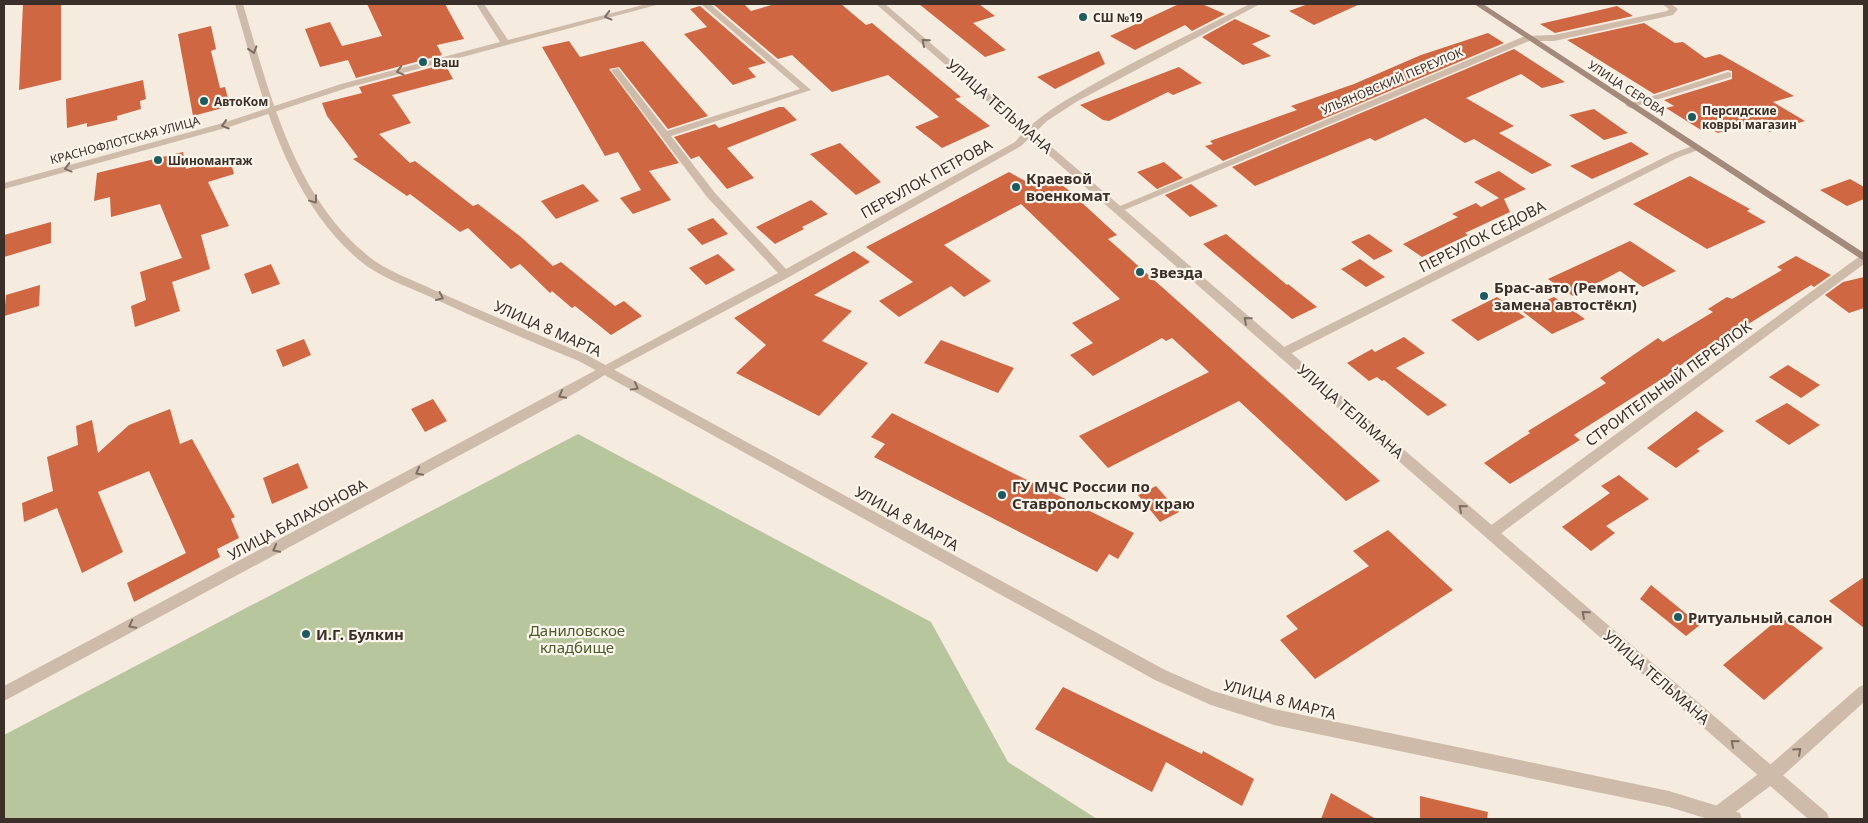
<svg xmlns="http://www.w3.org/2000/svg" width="1868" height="823" font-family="'Noto Sans',sans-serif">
<rect width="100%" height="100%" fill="#f5ebdf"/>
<path fill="#b8c69d" d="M578 434 931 622 1008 762 1097 819H4V735Z"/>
<g fill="#cf6743">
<path d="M23 4H61V80L19 90Z"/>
<path d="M367 4H445L464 39 437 45 442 55 356 78 348 60 320 67 305 29 330 22 342 46 382 36Z"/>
<path d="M713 4H744L751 11 775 4H841L866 25 872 23 890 38 961 97 955 99 990 126 942 148 915 127 939 117 888 75 832 92 792 55 778 59Z"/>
<path d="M919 4H979L995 16 973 23 1006 50 985 57Z"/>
<path d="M1179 4H1202L1225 14 1192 31 1185 25 1135 50 1110 36Z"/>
<path d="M1308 4H1360L1314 25 1289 11Z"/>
<path d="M700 6 766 63 748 68 756 77 733 85 684 34 707 27 690 9Z"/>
<path d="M1617 6 1633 16 1555 33 1540 24Z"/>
<path d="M1235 19 1271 36 1252 44 1271 56 1243 65 1202 37Z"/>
<path d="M1644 23 1675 43 1683 42 1705 58 1720 54 1794 96 1773 102 1805 121 1769 132 1763 119 1718 133 1709 128 1701 130 1666 108 1674 106 1664 100 1732 79V71L1727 70 1654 94 1567 40Z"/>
<path d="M211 26 216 49 211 51 220 88 225 87 230 106 193 116 178 34Z"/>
<path d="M1488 33 1504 43 1223 161 1205 146 1213 144 1210 141 1297 110 1291 106 1354 84 1421 55Z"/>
<path d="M569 41 580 57 643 41 708 116 668 129 619 67 609 69 679 163 649 171 671 200 633 214 620 198 641 190 618 152 605 156 542 47Z"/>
<path d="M1514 49 1565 82 1542 88 1521 74 1466 98 1514 126 1499 133 1552 165 1532 174 1474 139 1465 143 1425 118 1375 141 1370 138 1255 186 1232 167Z"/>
<path d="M1099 51 1105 64 1055 89 1037 77Z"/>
<path d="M445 64 453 79 392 95 411 123 379 134 410 163 415 161 473 206 478 204 521 237 553 266 561 262 615 306 624 301 642 316 611 335 575 306 572 308 552 291 550 293 520 264 511 269 468 228 460 232 410 194 407 196 353 159 358 157 327 116 322 103 362 93 359 87Z"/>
<path d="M1179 67 1202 83 1173 95 1168 92 1109 121 1103 120 1080 105Z"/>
<path d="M143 80 146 99 140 101 141 109 117 116V120L87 127V123L67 128 66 99Z"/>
<path d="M779 107H784L797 120 727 148 754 178 727 189 699 156 691 159 674 137 715 124 719 128Z"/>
<path d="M1594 109 1628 133 1604 140 1569 115Z"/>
<path d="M1631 142 1649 154 1592 179 1570 166Z"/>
<path d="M840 143 881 182 856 195 810 154Z"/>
<path d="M183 152 186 169 229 156 234 174 208 182 229 226 201 235 210 269 172 282 180 311 135 327 131 306 146 300 140 272 182 258 160 204 111 217 110 197 94 201 97 173Z"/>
<path d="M1164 162 1183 178 1157 189 1137 172Z"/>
<path d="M1499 171 1526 189 1504 199 1510 212 1465 233 1468 235 1422 257 1403 244 1458 217 1452 214 1476 203 1481 207 1499 198 1474 182Z"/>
<path d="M1009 172 1027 182 1038 176 1046 180 1052 179 1066 188 1117 235 1108 239 1380 481 1346 501 1239 401 1108 468 1079 436 1209 372 1172 338 1166 341 1162 338 1093 376 1070 355 1093 343 1072 323 1120 299 1021 204 944 245 991 281 964 297 951 286 899 317 879 301 913 282 866 247Z"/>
<path d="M1690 176 1750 209 1747 211 1766 222 1707 249 1633 204Z"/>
<path d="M1850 179 1864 187V199L1847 206 1820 190Z"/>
<path d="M583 184 599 201 556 219 541 201Z"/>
<path d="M1191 184 1218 206 1190 217 1165 195Z"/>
<path d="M811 200 828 214 802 227 804 229 775 244 756 227Z"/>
<path d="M713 218 728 234 702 245 687 229Z"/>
<path d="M51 222V243L4 257V235Z"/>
<path d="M1226 234 1287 285 1288 284 1317 307 1292 319 1203 244Z"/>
<path d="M1369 234 1393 251 1374 260 1351 242Z"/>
<path d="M1630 241 1676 271 1643 287 1620 271 1573 296 1548 279Z"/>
<path d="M854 251 870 262 814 295 852 311 822 341 868 363 819 416 736 373 766 345 734 318Z"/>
<path d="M718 254 735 270 706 285 689 268Z"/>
<path d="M1796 256 1831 275 1814 287 1811 285 1705 351 1702 349 1668 375 1574 435 1580 440 1510 484 1484 463 1530 433 1528 431 1606 383 1600 378 1658 338 1663 342 1713 312 1708 309 1727 297 1732 299 1782 270 1777 267Z"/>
<path d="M1360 259 1385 277 1366 287 1341 269Z"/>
<path d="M271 264 280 284 252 294 244 274Z"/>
<path d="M1864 277V308L1849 313 1825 295 1843 282Z"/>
<path d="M40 285 39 306 4 316 6 295Z"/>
<path d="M1497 297 1525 317 1478 341 1451 320Z"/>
<path d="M1554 297 1585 319 1552 334 1522 311Z"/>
<path d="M1404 337 1425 353 1396 368 1447 405 1428 416 1384 380 1382 381 1377 377 1369 381 1347 363 1372 349 1375 352Z"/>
<path d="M304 339 311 355 283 367 276 350Z"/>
<path d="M941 340 1014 368 998 393 924 363Z"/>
<path d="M1788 365 1820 385 1801 398 1769 377Z"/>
<path d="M433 399 447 421 425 432 411 409Z"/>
<path d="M1787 403 1820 425 1789 445 1755 421Z"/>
<path d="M170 409 180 444 192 439 235 517 231 519 239 538 217 549 220 557 134 602 127 583 186 553 149 471 98 492 123 552 82 573 57 508 24 522 22 503 53 491 47 457 78 445 76 426 92 420 98 453 129 425Z"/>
<path d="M1696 411 1724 431 1697 449 1700 451 1676 468 1647 448Z"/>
<path d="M892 413 1134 533 1118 559 1109 554 1097 572 874 457 885 444 871 437Z"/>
<path d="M298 463 308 488 272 504 263 478Z"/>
<path d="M1619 475 1649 499 1606 526 1615 533 1591 551 1562 527 1610 493 1601 486Z"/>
<path d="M1156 486 1179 512 1160 522 1138 495Z"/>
<path d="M1388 530 1453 590 1315 679 1280 640 1298 629 1286 616 1369 566 1353 551Z"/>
<path d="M1864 577V628L1829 601Z"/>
<path d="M1651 585 1700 625 1686 636 1640 599Z"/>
<path d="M1781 617 1823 648 1764 700 1723 665Z"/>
<path d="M1063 687 1202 754 1203 751 1254 779 1242 806 1166 762 1152 792 1035 729Z"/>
<path d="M1331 793 1376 819H1321Z"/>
<path d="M1420 796 1488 812 1487 819H1420Z"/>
</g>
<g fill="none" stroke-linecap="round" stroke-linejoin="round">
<g fill="#cfbba9" fill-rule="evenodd">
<path d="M476 4H484L508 40 647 4H660L347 88 229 127 4 189V183L223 123 341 84 500 42Z"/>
<path d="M701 4H710L811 90 671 136 715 193 786 269 1015 142C1038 114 1070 98 1101 80 1150 53 1200 29 1250 4H1260L1076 102 1047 121 1021 146 789 277 608 373 577 392 4 701V686L778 273 707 197 611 70 618 68 667 131 800 89Z"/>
<path d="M1662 4H1671L1678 9 1673 15 1554 41H1529L1122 211 1118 212 1113 209 1525 36 1554 35 1667 11 1669 9Z"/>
<path d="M1728 72 1731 73V77L1633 107 1630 108 1625 105Z"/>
<path d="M1695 145 1698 146V150L1677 158 1288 355 1284 356 1278 352 1280 349 1671 154Z"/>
<path d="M1860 256H1864V264L1496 537 1491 539 1486 537 1484 533 1486 529Z"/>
<path d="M1864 685V702L1777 781 1726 819H1713L1711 814 1713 808 1765 769 1859 687Z"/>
</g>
<g fill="#cfbba9" fill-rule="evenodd">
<path d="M235 4H243C269 91 293 195 367 255 386 271 411 279 434 290 485 313 536 334 587 355L1165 670 1213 691 1274 709 1669 791 1734 811 1740 813 1742 819H1708L1669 807 1274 725 1211 705 1155 680 579 361C527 340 476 318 426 295 403 285 378 276 359 260 285 197 261 93 235 4Z"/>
<path d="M876 4H885L1827 813 1829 819H1808Z"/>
</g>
<path fill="#a38a7a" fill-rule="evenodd" d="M1474 4H1483L1864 253V261Z"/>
</g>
<defs><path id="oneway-chevron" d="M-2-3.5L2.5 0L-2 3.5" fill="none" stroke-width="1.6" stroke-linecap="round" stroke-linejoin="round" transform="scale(1.25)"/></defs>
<g stroke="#7e6e63">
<use href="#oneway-chevron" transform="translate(608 16) rotate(165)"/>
<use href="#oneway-chevron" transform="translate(925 42) rotate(-139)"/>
<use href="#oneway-chevron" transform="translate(253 50) rotate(73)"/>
<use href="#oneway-chevron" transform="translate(400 71) rotate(165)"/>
<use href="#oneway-chevron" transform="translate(225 125) rotate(163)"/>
<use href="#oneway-chevron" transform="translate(68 168) rotate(165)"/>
<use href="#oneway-chevron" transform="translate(314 200) rotate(53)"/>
<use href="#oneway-chevron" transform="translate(440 297) rotate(25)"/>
<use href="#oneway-chevron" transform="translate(1247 320) rotate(-139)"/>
<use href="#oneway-chevron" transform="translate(635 387) rotate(29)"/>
<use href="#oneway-chevron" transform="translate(562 395) rotate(152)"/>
<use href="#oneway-chevron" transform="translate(419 472) rotate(152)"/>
<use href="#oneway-chevron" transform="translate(1462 508) rotate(-139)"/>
<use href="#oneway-chevron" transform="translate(276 549) rotate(152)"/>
<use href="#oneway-chevron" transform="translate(1585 614) rotate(-139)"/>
<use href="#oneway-chevron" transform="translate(132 625) rotate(152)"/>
<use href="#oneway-chevron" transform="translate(1734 743) rotate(-140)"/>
<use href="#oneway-chevron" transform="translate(1798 751) rotate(-42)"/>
</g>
<g fill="#1b5b61" stroke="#fcf5ec" stroke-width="2">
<circle cx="1083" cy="17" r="5"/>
<circle cx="423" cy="62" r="5"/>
<circle cx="204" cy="101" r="5"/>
<circle cx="1692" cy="117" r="5"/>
<circle cx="158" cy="160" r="5"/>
<circle cx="1016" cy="187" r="5"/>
<circle cx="1140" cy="272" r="5"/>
<circle cx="1484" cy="296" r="5"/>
<circle cx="1002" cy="495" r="5"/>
<circle cx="1678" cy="617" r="5"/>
<circle cx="306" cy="634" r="5"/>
</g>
<g text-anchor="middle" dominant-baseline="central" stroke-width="4.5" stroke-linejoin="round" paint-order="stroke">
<g font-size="12" font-weight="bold" fill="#3b2f2a" stroke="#fcf5ec" text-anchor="start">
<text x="1093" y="17">СШ №19</text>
<text x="433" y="62">Ваш</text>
<text x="214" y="101">АвтоКом</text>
<text x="1702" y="110">Персидские<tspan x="1702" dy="14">ковры магазин</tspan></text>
<text x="168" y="160">Шиномантаж</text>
</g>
<g font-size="12" fill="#3b2f2a" stroke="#fcf5ec">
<text transform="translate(1392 81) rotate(-23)">УЛЬЯНОВСКИЙ ПЕРЕУЛОК</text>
<text transform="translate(1627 88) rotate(33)">УЛИЦА СЕРОВА</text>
<text transform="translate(125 140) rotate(-15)">КРАСНОФЛОТСКАЯ УЛИЦА</text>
</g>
<g font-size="15" fill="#3b2f2a" stroke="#fcf5ec">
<text transform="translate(1000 106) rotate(41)">УЛИЦА ТЕЛЬМАНА</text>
<text transform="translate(926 178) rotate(-29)">ПЕРЕУЛОК ПЕТРОВА</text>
<text transform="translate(1482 236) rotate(-27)">ПЕРЕУЛОК СЕДОВА</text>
<text transform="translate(548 328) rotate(24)">УЛИЦА 8 МАРТА</text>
<text transform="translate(1668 383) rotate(-36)">СТРОИТЕЛЬНЫЙ ПЕРЕУЛОК</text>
<text transform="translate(1351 411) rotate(41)">УЛИЦА ТЕЛЬМАНА</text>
<text transform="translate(907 518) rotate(29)">УЛИЦА 8 МАРТА</text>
<text transform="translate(297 519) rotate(-28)">УЛИЦА БАЛАХОНОВА</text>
<text transform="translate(1657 677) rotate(41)">УЛИЦА ТЕЛЬМАНА</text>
<text transform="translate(1280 699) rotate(15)">УЛИЦА 8 МАРТА</text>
</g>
<g font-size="15" font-weight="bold" fill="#3b2f2a" stroke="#fcf5ec" text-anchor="start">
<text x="1026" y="178">Краевой<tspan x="1026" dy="17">военкомат</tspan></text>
<text x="1150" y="272">Звезда</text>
<text x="1494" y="287">Брас-авто (Ремонт,<tspan x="1494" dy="17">замена автостёкл)</tspan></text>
<text x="1012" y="486">ГУ МЧС России по<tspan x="1012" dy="17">Ставропольскому краю</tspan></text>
<text x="1688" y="617">Ритуальный салон</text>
<text x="316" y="634">И.Г. Булкин</text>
</g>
<g font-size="15" fill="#495c2b" stroke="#fcf5ec">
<text x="577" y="630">Даниловское<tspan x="577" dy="17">кладбище</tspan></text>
</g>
</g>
<rect width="1868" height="823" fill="none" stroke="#3b2f2a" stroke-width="10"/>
</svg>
